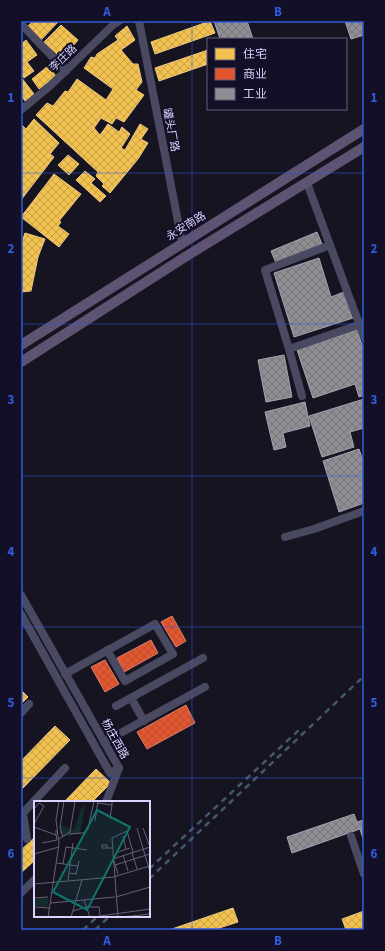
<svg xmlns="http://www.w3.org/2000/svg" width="385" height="951" font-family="'Source Sans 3','Noto Sans SC',sans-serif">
<defs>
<pattern id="homes-cross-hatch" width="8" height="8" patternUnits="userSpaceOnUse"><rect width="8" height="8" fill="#f2c14e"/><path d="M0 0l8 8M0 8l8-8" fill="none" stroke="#c6a14e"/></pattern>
<pattern id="shops-cross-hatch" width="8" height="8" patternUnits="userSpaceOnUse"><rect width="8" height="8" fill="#e4572e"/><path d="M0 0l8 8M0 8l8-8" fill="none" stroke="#b35037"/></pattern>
<pattern id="industry-cross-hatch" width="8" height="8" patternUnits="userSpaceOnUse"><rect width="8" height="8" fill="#8d8d92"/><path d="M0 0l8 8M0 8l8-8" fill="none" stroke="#76767d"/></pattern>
</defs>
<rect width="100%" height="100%" fill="#161421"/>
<g fill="url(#homes-cross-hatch)" stroke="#eac783">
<path d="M33 21H59L40 41 26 28Z"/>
<path d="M210 21 215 33 155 54 151 42Z"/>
<path d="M61 25 78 40 62 59 44 42Z"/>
<path d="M127 26 135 40 121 50 133 64H138L142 82 136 90 144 95 124 122 116 118 112 124 101 118 94 128 100 135 108 124 119 132 122 127 130 134 121 148 125 150 140 124 148 129 141 139 148 143 138 159 110 193 102 186 104 184 96 176 98 172 36 115 47 103 53 106 65 91 68 92 77 79 106 100 113 89 84 68 91 57 95 58 97 54 118 40 115 36Z"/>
<path d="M26 40 37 55 27 62 34 71 24 78 21 73V44Z"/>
<path d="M208 50V64L159 81 155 68Z"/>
<path d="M48 66 56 76 39 89 32 79Z"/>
<path d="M21 77 34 94 25 101 21 95Z"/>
<path d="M34 119 59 143 50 154 54 157 21 200V124L26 129Z"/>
<path d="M68 155 79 164 69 175 58 165Z"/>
<path d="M85 171 95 179 91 183 106 196 100 202 76 180Z"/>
<path d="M54 174 81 194 59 221 61 222 58 226 69 234 59 247 21 217Z"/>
<path d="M25 233 45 239 38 257 31 291 21 292V242H22Z"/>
<path d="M21 690 28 697 21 704Z"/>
<path d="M55 726 70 740 21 790V761Z"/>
<path d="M96 769 111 783 92 802H64Z"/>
<path d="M35 837V860L21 873V850Z"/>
<path d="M233 908 238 922 213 930H169Z"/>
<path d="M364 911V930H346L342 919Z"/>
</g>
<g fill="url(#shops-cross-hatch)" stroke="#e17c6d">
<path d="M172 616 186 641 176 647 161 622Z"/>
<path d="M151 640 158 653 124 672 117 658Z"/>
<path d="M105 660 119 684 105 692 91 667Z"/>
<path d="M186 705 195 723 147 749 137 732Z"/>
</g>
<g fill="url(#industry-cross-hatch)" stroke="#a4a2b3">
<path d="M214 21H247L253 39H220Z"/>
<path d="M345 21H364V35L351 39Z"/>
<path d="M317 232 322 244 276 263 271 251Z"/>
<path d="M319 258 331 297 344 292 353 318 294 337 274 273Z"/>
<path d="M357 330 364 351V395L359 397 355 384 313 398 297 350Z"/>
<path d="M284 355 292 397 266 402 258 360Z"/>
<path d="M364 399V428L350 432 354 447 322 457 309 416Z"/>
<path d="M305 402 310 426 283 433 286 447 274 450 265 412Z"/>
<path d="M359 449 364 464V503L339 512 323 461Z"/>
<path d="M354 814 357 822 364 820V842L360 829 292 853 287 837Z"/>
</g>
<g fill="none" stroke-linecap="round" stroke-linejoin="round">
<g stroke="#4a4962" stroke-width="8">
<path d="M139 21 182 242"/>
<path d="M21 24 66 71"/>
<path d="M21 110 51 85 114 24 119 21"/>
<path d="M307 183 364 337"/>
<path d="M289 349 265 270 330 245"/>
<path d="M302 396 289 349 364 323"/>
<path d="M285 537 314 529 364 511"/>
<path d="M21 595 119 768"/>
<path d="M21 614 110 773 119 768"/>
<path d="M65 674 155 624 173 654 125 681 107 650"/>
<path d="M131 698 144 721"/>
<path d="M116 706 203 658"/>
<path d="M21 713 29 704"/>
<path d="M104 742 205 687"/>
<path d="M106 802 119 768"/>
<path d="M21 812 23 813 27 839"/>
<path d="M23 813 65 768"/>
<path d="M351 836 364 874"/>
<path d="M21 893 35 879"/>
</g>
<g stroke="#5e5373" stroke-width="10">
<path d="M21 345 364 129"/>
<path d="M21 362 185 257 364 147"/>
</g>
<g stroke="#43596b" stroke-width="2.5" stroke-dasharray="6 5" stroke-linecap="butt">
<path d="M149 869 300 729"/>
<path d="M149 879 364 676"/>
<path d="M83 930 98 916"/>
<path d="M95 930 110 916"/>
</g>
</g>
<path fill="none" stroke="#305bdc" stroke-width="1" stroke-opacity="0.55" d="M192 21V930M21 173H364M21 324H364M21 476H364M21 627H364M21 778H364"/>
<g text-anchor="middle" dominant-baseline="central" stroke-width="4" stroke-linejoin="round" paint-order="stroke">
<g font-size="11" fill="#d9d4ff" stroke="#130f26">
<text transform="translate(63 58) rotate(-44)">李庄路</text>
<text transform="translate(171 130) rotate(79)">罐头厂路</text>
<text transform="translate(186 226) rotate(-32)">永安南路</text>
<text transform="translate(115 739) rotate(61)">杨庄西路</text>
</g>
</g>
<g transform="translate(34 801)">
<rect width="116" height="116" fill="#161421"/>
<path d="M48 5H51L46 32 29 36 26 32 27 24 40 29ZM15 97 13 106 0 105V98Z" fill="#132c2d"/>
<path fill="none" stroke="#64617a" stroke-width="1" d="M64 2 78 4V0M78 4 76 17 83 18M0 8 5 2 10 5 0 23M61 20 64 0M0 26 22 34V29M103 27 116 71M109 27 116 46M35 33 49 32 54 28 60 0M89 35 92 48M29 36 26 27 30 0M78 37 84 116M78 37 93 30 99 51M25 38 36 31 41 0M8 42 23 39 22 34M73 47V44H68V47H78M84 51 96 47M98 52 103 68M0 53 25 46M89 54 94 70M79 58 116 46M80 60 84 73M23 62 44 65 45 60M29 63 32 46 53 49M81 64 116 53M35 72 42 73 44 65M34 79 39 42M0 83 79 76 116 65M82 96 116 86M0 97 14 96M50 99 56 116M17 102 81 96M0 106 16 107M52 106H65L66 114M39 110 52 106M14 116 25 43 22 19 25 0M37 116 48 79M59 116 116 108M88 116 116 113"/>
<path fill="#0f766e" fill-opacity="0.15" stroke="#0f766e" stroke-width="2" d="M63 9 96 26 53 109 19 91Z"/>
<rect width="116" height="116" fill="none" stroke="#d9d4ff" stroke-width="2"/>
</g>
<rect width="385" height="951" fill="none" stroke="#130f26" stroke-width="44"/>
<rect x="207" y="38" width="140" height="72" fill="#130f26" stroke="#625e7d"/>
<rect x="215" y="48" width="20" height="12" fill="#f2c14e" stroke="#625e7d"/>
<text x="243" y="58" font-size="12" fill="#d9d4ff">住宅</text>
<rect x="215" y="68" width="20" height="12" fill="#e4572e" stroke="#625e7d"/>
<text x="243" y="78" font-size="12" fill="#d9d4ff">商业</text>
<rect x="215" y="88" width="20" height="12" fill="#8d8d92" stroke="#625e7d"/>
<text x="243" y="98" font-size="12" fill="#d9d4ff">工业</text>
<rect x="22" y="22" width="341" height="907" fill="none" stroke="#305bdc" stroke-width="1.5"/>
<g font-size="13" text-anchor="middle" font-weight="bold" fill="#305bdc">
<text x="107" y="16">A</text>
<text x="278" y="16">B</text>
<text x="11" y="102">1</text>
<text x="374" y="102">1</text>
<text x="11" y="253">2</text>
<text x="374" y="253">2</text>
<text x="11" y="404">3</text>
<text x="374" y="404">3</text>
<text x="11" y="556">4</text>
<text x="374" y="556">4</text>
<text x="11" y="707">5</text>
<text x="374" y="707">5</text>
<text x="11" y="858">6</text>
<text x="374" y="858">6</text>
<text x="107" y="945">A</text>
<text x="278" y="945">B</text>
</g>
</svg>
